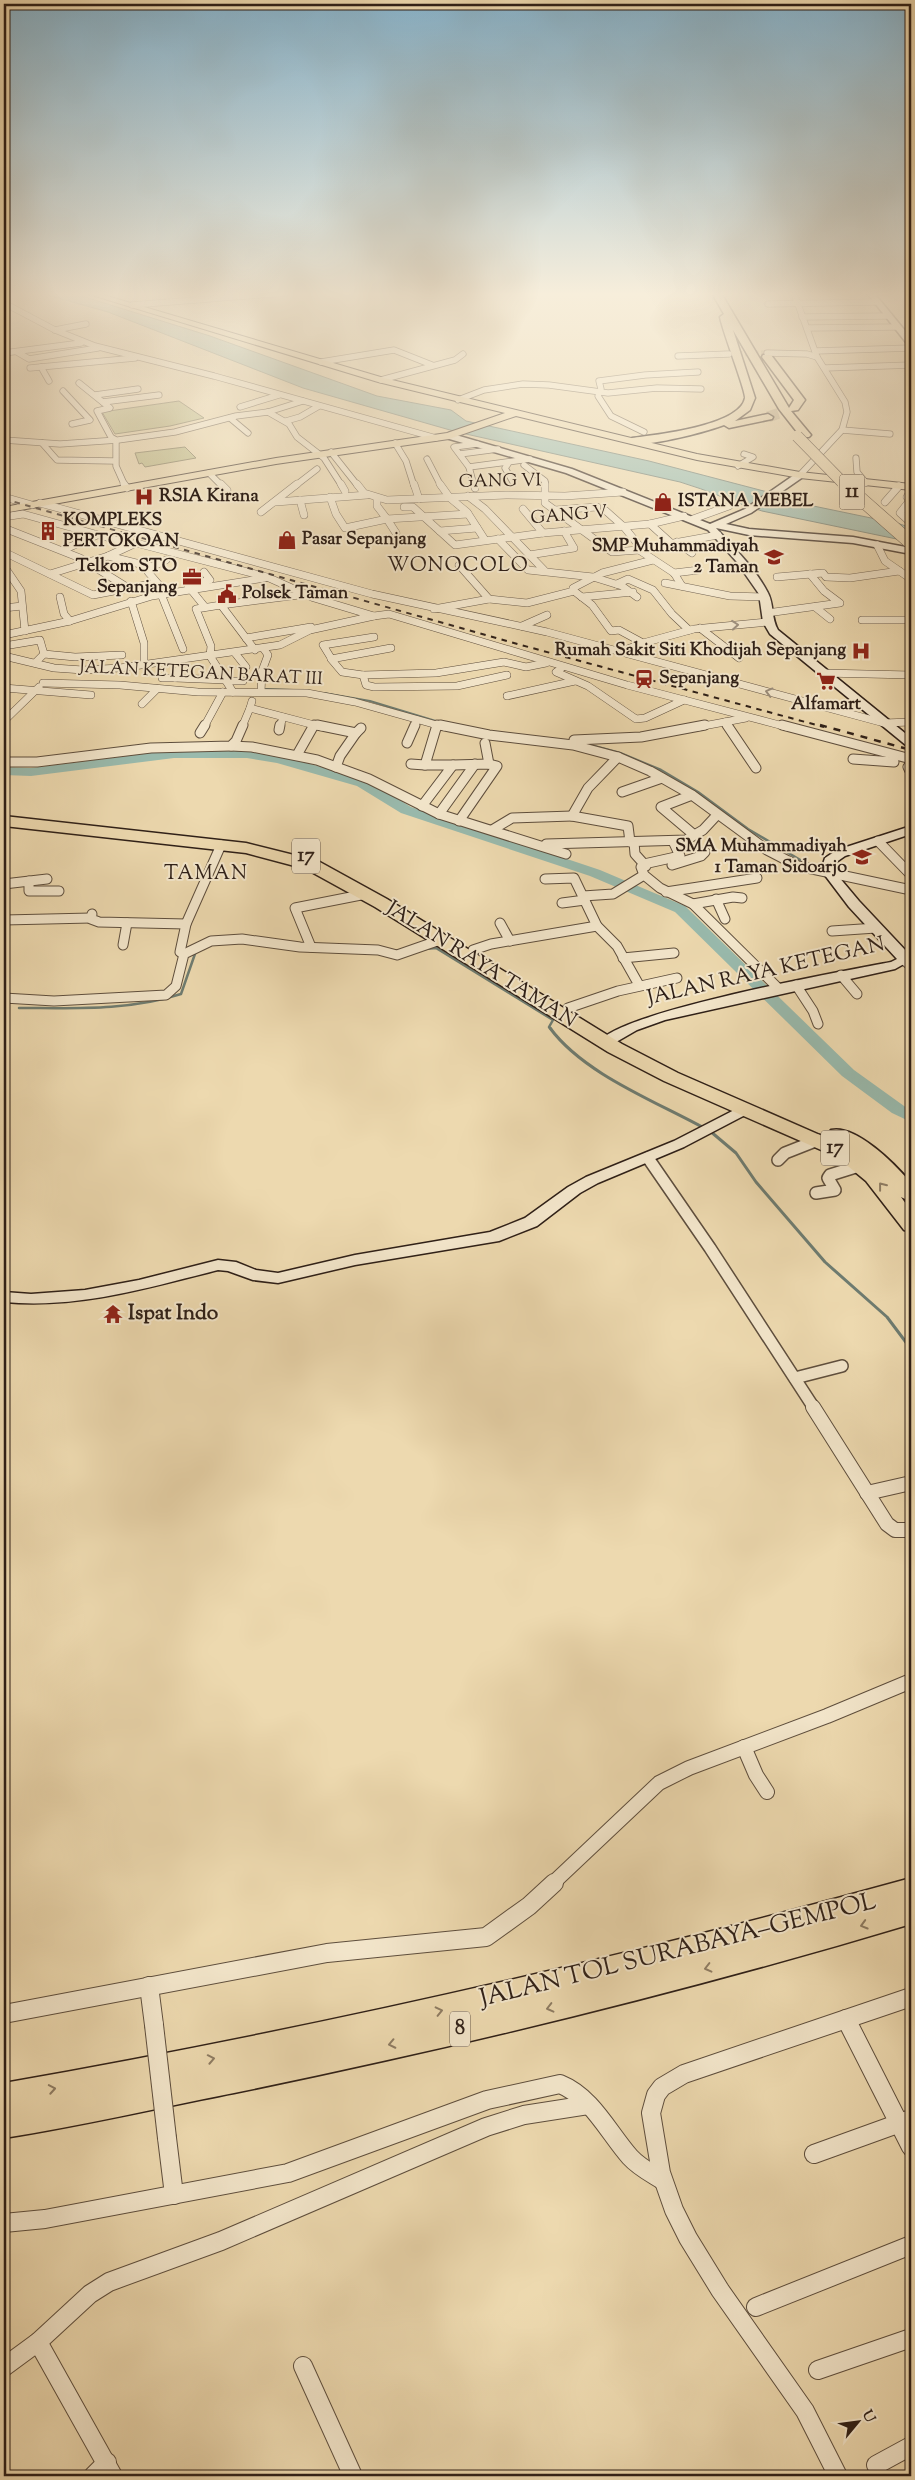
<svg xmlns="http://www.w3.org/2000/svg" width="915" height="2480" font-family="'Sorts Mill Goudy',serif">
<rect width="100%" height="100%" fill="#edd9af"/>
<filter id="stains"><feTurbulence type="fractalNoise" baseFrequency=".004" numOctaves="4"/><feColorMatrix values="0 0 0 0 .2 0 0 0 0 .09 0 0 0 0 .02 0 0 0 .5 -.17"/></filter>
<radialGradient id="worn" r=".72"><stop offset=".6" stop-color="#630" stop-opacity="0"/><stop offset="1" stop-color="#630" stop-opacity=".3"/></radialGradient>
<g fill="#bfbd86" stroke="#766e4e">
<path d="M179 401 204 418 170 426 115 434 102 412Z"/>
<path d="M185 447 196 458 145 467 142 463 139 464 135 453Z"/>
</g>
<path fill="#99baad" stroke="#6e7c71" d="M40 293H72L210 336 377 396 451 410 466 421 649 461 779 495 799 503 900 524 911 528V542L762 511C734 503 708 490 680 482L457 432 303 388 108 312Z"/>
<g fill="none" stroke-linecap="round" stroke-linejoin="round">
<g stroke="#6e7c71" stroke-width="2">
<path d="M266 689 293 690"/>
<path d="M324 693 370 701 439 722"/>
</g>
<g stroke="#6e7c71" stroke-width="2.5">
<path d="M583 743 620 753 661 770 698 792 748 829 807 864"/>
<path d="M425 949 436 948 553 1020 549 1027 551 1029"/>
<path d="M19 1008C74 1008 128 1011 181 994L196 951"/>
</g>
<g stroke="#6e7c71" stroke-width="3">
<path d="M550 1028C584 1074 655 1101 704 1128"/>
<path d="M710 1131 736 1153 756 1182 825 1262 887 1317 911 1349"/>
</g>
<path fill="#99baad" fill-rule="evenodd" d="M174 750H247L282 756 367 780 411 807 600 870 685 906 854 1070 911 1111V1122L892 1113 842 1076 675 912 590 876 401 813 357 786 277 763 247 758H174L31 776 4 775V767L31 768Z"/>
<path stroke="#c7b491" stroke-width="5.5" stroke-dasharray="5.5 2.5" stroke-linecap="butt" d="M729 354 767 353"/>
<path stroke="#c7b491" stroke-width="11" stroke-dasharray="11 5" stroke-linecap="butt" d="M768 417 794 408"/>
<g stroke="#5e4e3d" stroke-width="7">
<g id="street-far5">
<path d="M794 293 817 357 845 402 847 412 842 430 800 475"/>
<path d="M4 303 55 330 95 346 214 376 436 438"/>
<path d="M768 304 877 302"/>
<path d="M132 305 285 293"/>
<path d="M802 317 889 316"/>
<path d="M807 328 897 327"/>
<path d="M55 330 86 324"/>
<path d="M815 351 911 348"/>
<path d="M17 352 29 359 98 348"/>
<path d="M4 353 81 343"/>
<path d="M767 353 807 354 817 357"/>
<path d="M678 356 729 354"/>
<path d="M321 362 394 350 432 365"/>
<path d="M41 367 49 381"/>
<path d="M30 368 135 358"/>
<path d="M825 368 911 365"/>
<path d="M381 380 455 360 463 354"/>
<path d="M79 383 110 408 97 411 111 437 116 440V466L125 486"/>
<path d="M63 391 90 420 72 424"/>
<path d="M95 395 138 389"/>
<path d="M458 400 484 390 523 384 549 385 608 393 657 388 701 389"/>
<path d="M103 402 159 395"/>
<path d="M240 407 279 395"/>
<path d="M268 412 289 424 297 437 324 458 342 486"/>
<path d="M230 418 248 433"/>
<path d="M286 421 300 417 319 406"/>
<path d="M842 430 890 434"/>
<path d="M644 432 611 416 598 396 601 389 599 381 645 375 698 372"/>
<path d="M4 440 60 444 118 440 175 432 236 416 268 412 303 401"/>
<path d="M42 443 57 460 114 461"/>
<path d="M395 443 406 461 414 486"/>
<path d="M331 452 358 486"/>
<path d="M460 454 498 449"/>
<path d="M856 458 857 472 866 483"/>
<path d="M427 459 441 486"/>
<path d="M508 464 505 468 513 482"/>
<path d="M524 465 545 481V486"/>
<path d="M738 466 753 457 744 454"/>
<path d="M469 467 530 459"/>
<path d="M209 473 222 486"/>
<path d="M295 486 317 469"/>
<path d="M474 486 469 467 454 447 477 444"/>
</g>
</g>
<g stroke="#5e4e3d" stroke-width="8">
<g id="street-far4">
<path d="M124 484 127 488"/>
<path d="M221 484 227 490"/>
<path d="M341 484 345 491"/>
<path d="M357 484 364 493 387 500 506 495 565 496 623 492"/>
<path d="M414 484 419 499"/>
<path d="M440 484 450 498 467 512 485 540"/>
<path d="M474 484 475 488"/>
<path d="M545 484V503L612 552 639 550"/>
<path d="M911 491 907 497 911 499 900 513 911 523"/>
<path d="M468 496 485 509 544 570"/>
<path d="M4 497 32 505"/>
<path d="M330 497 336 514 345 528 387 519 377 506V498"/>
<path d="M300 500 304 515"/>
<path d="M276 502 367 495"/>
<path d="M885 502 899 486"/>
<path d="M40 503 372 594 547 632 884 723 911 722"/>
<path d="M404 507H413L455 545 543 533 650 524 684 516"/>
<path d="M523 509 543 533"/>
<path d="M555 510 597 507"/>
<path d="M606 511 624 527 641 548 639 550 674 573 682 586"/>
<path d="M261 512 297 484"/>
<path d="M4 517 23 514 131 544"/>
<path d="M387 519 468 514"/>
<path d="M387 519 396 533"/>
<path d="M693 519 729 506"/>
<path d="M650 524 671 543"/>
<path d="M4 528 80 558 130 589"/>
<path d="M440 531 477 528"/>
<path d="M498 539 528 570 593 577 622 586 637 597"/>
<path d="M677 542 692 553"/>
<path d="M877 545 885 561 911 579"/>
<path d="M641 549 718 535"/>
<path d="M63 550 97 535"/>
<path d="M4 552 93 595 156 583"/>
<path d="M529 555 574 548 564 531"/>
<path d="M108 556 152 567"/>
<path d="M459 565 489 599 527 603 574 591 573 588 602 573 653 560"/>
<path d="M4 566 21 591 25 631"/>
<path d="M204 572 210 580 188 586 205 607"/>
<path d="M674 573 699 570"/>
<path d="M777 577 823 573 826 577 850 578 899 571"/>
<path d="M665 583 730 596 764 597"/>
<path d="M617 584 628 579 653 590 672 614 689 630"/>
<path d="M160 586 148 572 152 567 166 560"/>
<path d="M574 591 592 605 611 631 619 630 643 643"/>
<path d="M161 594 183 649"/>
<path d="M60 597 64 614 70 621"/>
<path d="M582 597 633 592"/>
<path d="M131 601 144 643V665"/>
<path d="M221 605 307 594"/>
<path d="M815 607 830 619"/>
<path d="M4 608 22 606"/>
<path d="M434 609 489 599"/>
<path d="M767 613 840 603 824 591 810 574"/>
<path d="M374 616 389 614 627 685 787 727"/>
<path d="M862 620H911"/>
<path d="M522 626 547 615"/>
<path d="M700 628 739 658"/>
<path d="M4 635 70 621 152 596 265 578"/>
<path d="M246 638 311 627"/>
<path d="M4 646 40 640 44 654"/>
<path d="M391 648 331 659 342 672 363 675 436 673 504 662 526 667 546 663"/>
<path d="M620 652 643 643 694 629 768 622"/>
<path d="M235 653 246 667"/>
<path d="M4 656 54 668 83 670 120 668 280 645 310 630 374 616 314 598 267 577 136 543 108 556 50 574"/>
<path d="M331 658 323 645 374 637"/>
<path d="M36 662 44 654 75 657 122 655"/>
<path d="M563 667 556 672 588 686 636 719 645 718 684 700"/>
<path d="M179 668 175 678 226 680"/>
<path d="M823 673 911 675"/>
<path d="M363 675 366 685 374 687 457 686 507 675"/>
<path d="M162 678H175"/>
<path d="M227 681H243"/>
<path d="M43 683 120 685 198 692 307 693 355 702 444 727"/>
<path d="M4 688 91 695"/>
<path d="M233 692 210 656 211 646 196 609 221 605 255 650"/>
<path d="M261 692 262 671 268 655 263 648"/>
<path d="M507 696 575 681"/>
<path d="M252 701 250 708 322 727"/>
<path d="M142 704 157 689"/>
<path d="M4 721 39 687"/>
<path d="M725 722 728 727"/>
<path d="M204 727 223 692"/>
<path d="M242 727 250 708"/>
<path d="M280 727 283 717"/>
<path d="M313 727 314 725"/>
<path d="M414 727 417 720"/>
<path d="M698 727 746 718"/>
</g>
</g>
<g stroke="#5e4e3d" stroke-width="11">
<g id="street-far3">
<path d="M317 725 356 733 361 728"/>
<path d="M440 725 489 735 573 745 618 757 650 771 692 795 767 850 798 866 911 890"/>
<path d="M727 725 756 768"/>
<path d="M782 725 911 759"/>
<path d="M279 730 280 725"/>
<path d="M200 733 205 725"/>
<path d="M574 740 641 737 705 725"/>
<path d="M407 743 415 725"/>
<path d="M485 743 489 764"/>
<path d="M231 746 252 747 317 760 369 779 439 814 566 854"/>
<path d="M297 755 314 725"/>
<path d="M618 757 588 788 572 816 628 826 630 842"/>
<path d="M853 759 894 762"/>
<path d="M4 762H37L151 748 231 746 236 741 243 725"/>
<path d="M411 764 425 765"/>
<path d="M911 764 908 767 911 773"/>
<path d="M453 765 489 764 497 766 459 821"/>
<path d="M336 767 340 756 356 733"/>
<path d="M622 792 662 778"/>
<path d="M692 795 661 807 693 834"/>
<path d="M422 806 453 765H425L437 725"/>
<path d="M439 814 475 764"/>
<path d="M492 830 512 818 572 816"/>
<path d="M673 841 680 856 644 864 646 866 641 867 644 875 660 888 693 904 779 989"/>
<path d="M878 841 911 875"/>
<path d="M634 842 635 854 644 864"/>
<path d="M546 844 686 840 703 830 717 815"/>
<path d="M672 865 701 856 705 852"/>
<path d="M545 879 574 878 597 926 617 946 639 985"/>
<path d="M29 881V891H59"/>
<path d="M4 884 47 879"/>
<path d="M666 892 757 878"/>
<path d="M583 896 613 894 644 875"/>
<path d="M716 899 725 919"/>
<path d="M562 903 585 900"/>
<path d="M693 904 733 897 742 898"/>
<path d="M92 914 91 919 99 922 186 924"/>
<path d="M4 920 91 918"/>
<path d="M500 923 510 941"/>
<path d="M832 931 876 928"/>
<path d="M123 945 127 923"/>
<path d="M311 947 295 908 366 894"/>
<path d="M473 950 491 944 597 926"/>
<path d="M184 954 180 952 186 924 221 845"/>
<path d="M623 958 674 953"/>
<path d="M904 960 911 966"/>
<path d="M841 975 857 994"/>
<path d="M796 985 813 1011 818 1024"/>
<path d="M4 998 54 1001 166 995 176 986 184 954 211 941 242 939 300 947 378 950 397 955 440 940"/>
<path d="M568 1008 618 991 677 978"/>
</g>
</g>
<g stroke="#5e4e3d" stroke-width="14">
<g id="street-far2">
<path d="M648 1158 710 1248 814 1408"/>
<path d="M778 1160 785 1153 818 1140"/>
<path d="M816 1193 835 1190 828 1178 830 1175 862 1165"/>
<path d="M795 1378 842 1366"/>
</g>
</g>
<g stroke="#5e4e3d" stroke-width="16">
<g id="street-far1">
<path d="M813 1407 887 1524 895 1530H911"/>
<path d="M867 1493 911 1483"/>
<path d="M744 1747 756 1775 767 1792"/>
<path d="M552 1884 659 1783 689 1768 827 1716 911 1681"/>
</g>
</g>
<g stroke="#5e4e3d" stroke-width="20">
<g id="street">
<path d="M149 1986 154 2025"/>
<path d="M4 2014 327 1953 486 1937 529 1906 554 1883"/>
<path d="M846 2019 911 2147"/>
<path d="M167 2138 174 2195"/>
<path d="M814 2154 911 2119"/>
<path d="M4 2223 45 2219 288 2173 487 2100 560 2084C592 2097 608 2132 630 2157 639 2167 651 2173 662 2180"/>
<path d="M756 2307 911 2245"/>
<path d="M38 2342 113 2476"/>
<path d="M303 2366 353 2476"/>
<path d="M4 2367 38 2342 90 2294 109 2282 221 2241 486 2127 524 2115 588 2105"/>
<path d="M818 2370 911 2338"/>
<path d="M876 2465 911 2446"/>
<path d="M93 2476 107 2462"/>
<path d="M838 2476 805 2411 720 2290 688 2238 674 2210 661 2173 651 2113 656 2095 662 2087 684 2074 911 1997"/>
</g>
</g>
<g stroke="#2e1f17" stroke-width="3">
<g id="secondary">
<path d="M867 293H874L911 338V345H908Z"/>
<path d="M449 433 572 469 710 524 745 509 797 473H803V477L751 513 726 524 749 529 853 537 911 548V554L853 543 749 535 716 528C734 548 756 569 768 593 774 604 771 618 778 630L911 738V747L907 746 770 634 763 622 759 594 736 561 708 530 566 473 446 438 445 436Z"/>
<path d="M911 826V834L845 856 835 863 833 870 859 901 907 952 911 960 895 969 665 1020 637 1030 611 1045H601L599 1042C621 1011 844 971 891 962L897 959 849 907 821 870 825 858 837 850Z"/>
<path d="M744 1105 749 1107 752 1110 749 1113 684 1147 598 1183 580 1193 537 1226 499 1241 355 1265 278 1283 253 1280 228 1271 218 1270C147 1288 78 1309 4 1302V1292L31 1294 85 1290 139 1280 218 1260 236 1262 256 1270 278 1273 355 1255 490 1232 525 1218 568 1187 586 1177 674 1141Z"/>
</g>
</g>
<g stroke="#2e1f17" stroke-width="2">
<path id="primary" d="M85 293H97L384 378 697 454 800 472 911 484V490L800 478 697 460 516 416 449 439 276 464 4 513V507L276 458 447 433 505 413 378 382Z"/>
</g>
<g stroke="#2e1f17" stroke-width="3">
<g id="highway">
<path d="M712 293H721L789 408 794 400 762 357 763 355H771L805 400 798 410 791 411 811 435 809 437H801L779 409 733 330 755 398 750 410 735 421 768 414 773 417 772 419 729 428 724 425C708 431 637 451 626 441L632 438C655 435 740 426 745 398 746 391 723 333 720 317L724 314Z"/>
<path d="M4 816 246 843 318 861 387 899 622 1044 678 1073 845 1146 831 1138 828 1134 831 1130C856 1124 896 1165 911 1183V1202L901 1197 911 1211V1232L904 1230 866 1181 837 1157 664 1081 608 1052 375 907 306 869 246 853 4 826Z"/>
<path d="M911 1878V1924C688 1991 462 2046 234 2093 157 2108 81 2126 4 2138V2083C310 2029 612 1961 911 1878Z"/>
</g>
</g>
<use href="#street-far5" stroke="#f3e6cb" stroke-width="5.5"/>
<use href="#street-far4" stroke="#f3e6cb" stroke-width="7"/>
<use href="#street-far3" stroke="#f3e6cb" stroke-width="9"/>
<use href="#street-far2" stroke="#f3e6cb" stroke-width="11"/>
<use href="#street-far1" stroke="#f3e6cb" stroke-width="14"/>
<use href="#street" stroke="#f3e6cb" stroke-width="18"/>
<use href="#secondary" fill="#f3e6cb" fill-rule="evenodd"/>
<use href="#primary" fill="#edd9af" fill-rule="evenodd"/>
<use href="#highway" fill="#edd9af" fill-rule="evenodd"/>
<path stroke="#2e1f17" stroke-width="2" stroke-dasharray="5.5 5.5" stroke-linecap="butt" d="M4 499 521 645 824 727"/>
<path stroke="#2e1f17" stroke-width="2.5" stroke-dasharray="7 7" stroke-linecap="butt" d="M820 725 911 750"/>
<g stroke="#5e4e3d" stroke-width="20" stroke-linecap="butt">
<path id="street-bridge" d="M154 2025 167 2138"/>
</g>
<g stroke="#2e1f17" stroke-width="12" stroke-linecap="butt">
<path id="highway-bridge-far1" d="M797 436 846 486"/>
</g>
<g stroke="#2e1f17" stroke-width="14" stroke-linecap="butt">
<path id="highway-bridge" d="M844 484 911 543"/>
</g>
<use href="#street-bridge" stroke="#f3e6cb" stroke-width="18"/>
<use href="#highway-bridge-far1" stroke="#edd9af" stroke-width="11"/>
<use href="#highway-bridge" stroke="#edd9af" stroke-width="13"/>
</g>
<defs><path id="oneway-chevron" d="M-2-3.5L2.5 0L-2 3.5" fill="none" stroke-width="1.6" stroke-linecap="round" stroke-linejoin="round" transform="scale(1.25)"/></defs>
<g stroke="#9a8c7a">
<use href="#oneway-chevron" transform="translate(735 625) rotate(-5)"/>
<use href="#oneway-chevron" transform="translate(769 692) rotate(-165)"/>
</g>
<g stroke="#8e7c63">
<use href="#oneway-chevron" transform="translate(882 1186) rotate(-128)"/>
<use href="#oneway-chevron" transform="translate(864 1925) rotate(164)"/>
<use href="#oneway-chevron" transform="translate(708 1968) rotate(166)"/>
<use href="#oneway-chevron" transform="translate(550 2008) rotate(166)"/>
<use href="#oneway-chevron" transform="translate(439 2011) rotate(-13)"/>
<use href="#oneway-chevron" transform="translate(392 2044) rotate(168)"/>
<use href="#oneway-chevron" transform="translate(211 2059) rotate(-11)"/>
<use href="#oneway-chevron" transform="translate(52 2089) rotate(-10)"/>
</g>
<linearGradient id="sky" x2="0" y2="1"><stop stop-color="#88b6d0"/><stop offset="0.46" stop-color="#f7eedb"/><stop offset="1" stop-color="#f7eedb" stop-opacity="0"/></linearGradient>
<rect width="915" height="640" fill="url(#sky)"/>
<defs>
<g id="hospital-bare" transform="scale(1.5)"><path d="M-5-5h3v3.5h4V-5h3V5h-3V1.5h-4V5h-3Z" fill="#8f2418" stroke="#f3e6cb" stroke-width="2.5" paint-order="stroke"/></g>
<g id="shop-bare" transform="scale(1.5)"><path d="M-5-2.5h2.3a2.7 3.5 0 0 1 5.4 0H5L5.5 6h-11ZM-1.5-2.5h3a1.5 2.3 0 0 0-3 0Z" fill="#8f2418" stroke="#f3e6cb" stroke-width="2.5" paint-order="stroke"/></g>
<g id="building-bare" transform="scale(1.5)"><path d="M-4-6H4V6H1V3H-1V6H-4ZM-2.5-4.3h1.7v1.8h-1.7ZM.8-4.3h1.7v1.8H.8ZM-2.5-1h1.7V.8h-1.7ZM.8-1h1.7V.8H.8Z" fill="#8f2418" stroke="#f3e6cb" stroke-width="2.5" paint-order="stroke"/></g>
<g id="school-bare" transform="scale(1.5)"><path d="M0-5L7-2L0 1L-7-2ZM-4 1L0 2.5L4 1V4Q0 6-4 4Z" fill="#8f2418" stroke="#f3e6cb" stroke-width="2.5" paint-order="stroke"/></g>
<g id="office-bare" transform="scale(1.5)"><path d="M-6-3h4V-5.5h4V-3h4V5H-6ZM-1-4.5V-3h2v-1.5ZM-6 0V1H6V0Z" fill="#8f2418" stroke="#f3e6cb" stroke-width="2.5" paint-order="stroke"/></g>
<g id="civic-bare" transform="scale(1.5)"><path d="M-.6-6.5H3V-4.5H.6V-3L4-1V1h2V6H-6V1h2V-1L-.6-3ZM-1.2 2.5V6h2.4V2.5Z" fill="#8f2418" stroke="#f3e6cb" stroke-width="2.5" paint-order="stroke"/></g>
<g id="station-bare" transform="scale(1.5)"><path d="M-3-6H3Q5-6 5-4V2Q5 4 3 4L4.5 6H3L1.5 4h-3L-3 6H-4.5L-3 4Q-5 4-5 2V-4Q-5-6-3-6ZM-3.5-4v3h7v-3ZM-3.5 1v1.5H-2V1ZM2 1v1.5H3.5V1Z" fill="#8f2418" stroke="#f3e6cb" stroke-width="2.5" paint-order="stroke"/></g>
<g id="supermarket-bare" transform="scale(1.5)"><path d="M-6-5.5h2.5l.6 2H6L4.5 2H-2.5L-4.4-4H-6ZM-1.5 3.2a1.3 1.3 0 1 0 .1 0ZM3 3.2a1.3 1.3 0 1 0 .1 0Z" fill="#8f2418" stroke="#f3e6cb" stroke-width="2.5" paint-order="stroke"/></g>
<g id="temple-bare" transform="scale(1.5)"><path d="M0-6L5-2H3V0L6.5 2.5H4V6H1.5V3h-3V6H-4V2.5H-6.5L-3 0V-2H-5Z" fill="#8f2418" stroke="#f3e6cb" stroke-width="2.5" paint-order="stroke"/></g>
</defs>
<g fill-rule="evenodd">
<use href="#hospital-bare" x="144" y="497"/>
<use href="#shop-bare" x="663" y="502"/>
<use href="#building-bare" x="48" y="531"/>
<use href="#shop-bare" x="287" y="540"/>
<use href="#school-bare" x="774" y="557"/>
<use href="#office-bare" x="192" y="577"/>
<use href="#civic-bare" x="227" y="594"/>
<use href="#hospital-bare" x="861" y="651"/>
<use href="#station-bare" x="644" y="679"/>
<use href="#supermarket-bare" x="826" y="681"/>
<use href="#school-bare" x="862" y="857"/>
<use href="#temple-bare" x="113" y="1314"/>
</g>
<g text-anchor="middle" dominant-baseline="central" stroke-width="4" stroke-linejoin="round" paint-order="stroke">
<g font-size="18" fill="#2e1f17" stroke="#f3e6cb">
<text transform="translate(500 482) rotate(-1)">GANG VI</text>
<text transform="translate(569 516) rotate(-5)">GANG V</text>
<text transform="translate(201 674) rotate(3)">JALAN KETEGAN BARAT III</text>
</g>
<g font-size="18" font-weight="bold" fill="#2e1f17" stroke="#f3e6cb" text-anchor="start">
<text x="159" y="497">RSIA Kirana</text>
<text x="678" y="502">ISTANA MEBEL</text>
<text x="63" y="521">KOMPLEKS<tspan x="63" dy="21">PERTOKOAN</tspan></text>
<text x="302" y="540">Pasar Sepanjang</text>
<text x="759" y="547" text-anchor="end">SMP Muhammadiyah<tspan x="759" dy="21">2 Taman</tspan></text>
<text x="177" y="567" text-anchor="end">Telkom STO<tspan x="177" dy="21">Sepanjang</tspan></text>
<text x="242" y="594">Polsek Taman</text>
<text x="846" y="651" text-anchor="end">Rumah Sakit Siti Khodijah Sepanjang</text>
<text x="659" y="679">Sepanjang</text>
<text x="826" y="705" text-anchor="middle">Alfamart</text>
<text x="847" y="847" text-anchor="end">SMA Muhammadiyah<tspan x="847" dy="21">1 Taman Sidoarjo</tspan></text>
</g>
<g fill="#f3e6cb" stroke="#695b4d" stroke-width="1">
<rect x="839.5" y="474.5" width="25" height="35" rx="4"/>
<rect x="292" y="838.5" width="28" height="35" rx="4"/>
<rect x="821" y="1130.5" width="28" height="35" rx="4"/>
<rect x="450" y="2011.5" width="20" height="35" rx="4"/>
</g>
<g font-size="20" font-weight="bold" fill="#2e1f17">
<text x="852" y="492">11</text>
<text x="306" y="856">17</text>
<text x="835" y="1148">17</text>
<text x="460" y="2029">8</text>
</g>
<g font-size="20" letter-spacing="1" fill="#2e1f17" stroke="#f3e6cb">
<text x="458" y="566">WONOCOLO</text>
<text x="206" y="874">TAMAN</text>
</g>
<g font-size="21" fill="#2e1f17" stroke="#f3e6cb">
<text transform="translate(481 965) rotate(32)">JALAN RAYA TAMAN</text>
<text transform="translate(766 972) rotate(-13)">JALAN RAYA KETEGAN</text>
</g>
<g font-size="21" font-weight="bold" fill="#2e1f17" stroke="#f3e6cb" text-anchor="start">
<text x="128" y="1314">Ispat Indo</text>
</g>
<g font-size="25" fill="#2e1f17" stroke="#f3e6cb">
<text transform="translate(678 1951) rotate(-14)">JALAN TOL SURABAYA–GEMPOL</text>
</g>
</g>
<rect width="915" height="2480" fill="none" stroke="#edd9af" stroke-width="20"/>
<rect x="5" y="5" width="905" height="2470" fill="none" stroke="#2e1f17" stroke-width="2.5"/>
<rect x="10" y="10" width="895" height="2460" fill="none" stroke="#2e1f17"/>
<g transform="translate(858 2422) rotate(61)" stroke="#f3e6cb" stroke-width="4" paint-order="stroke">
<path d="M0-4L9 19L0 12L-9 19Z" fill="#2e1f17"/>
<text y="-8" font-size="14" font-weight="bold" text-anchor="middle" fill="#2e1f17">U</text>
</g>
<rect width="100%" height="100%" filter="url(#stains)"/>
<rect width="100%" height="100%" fill="url(#worn)"/>
</svg>
